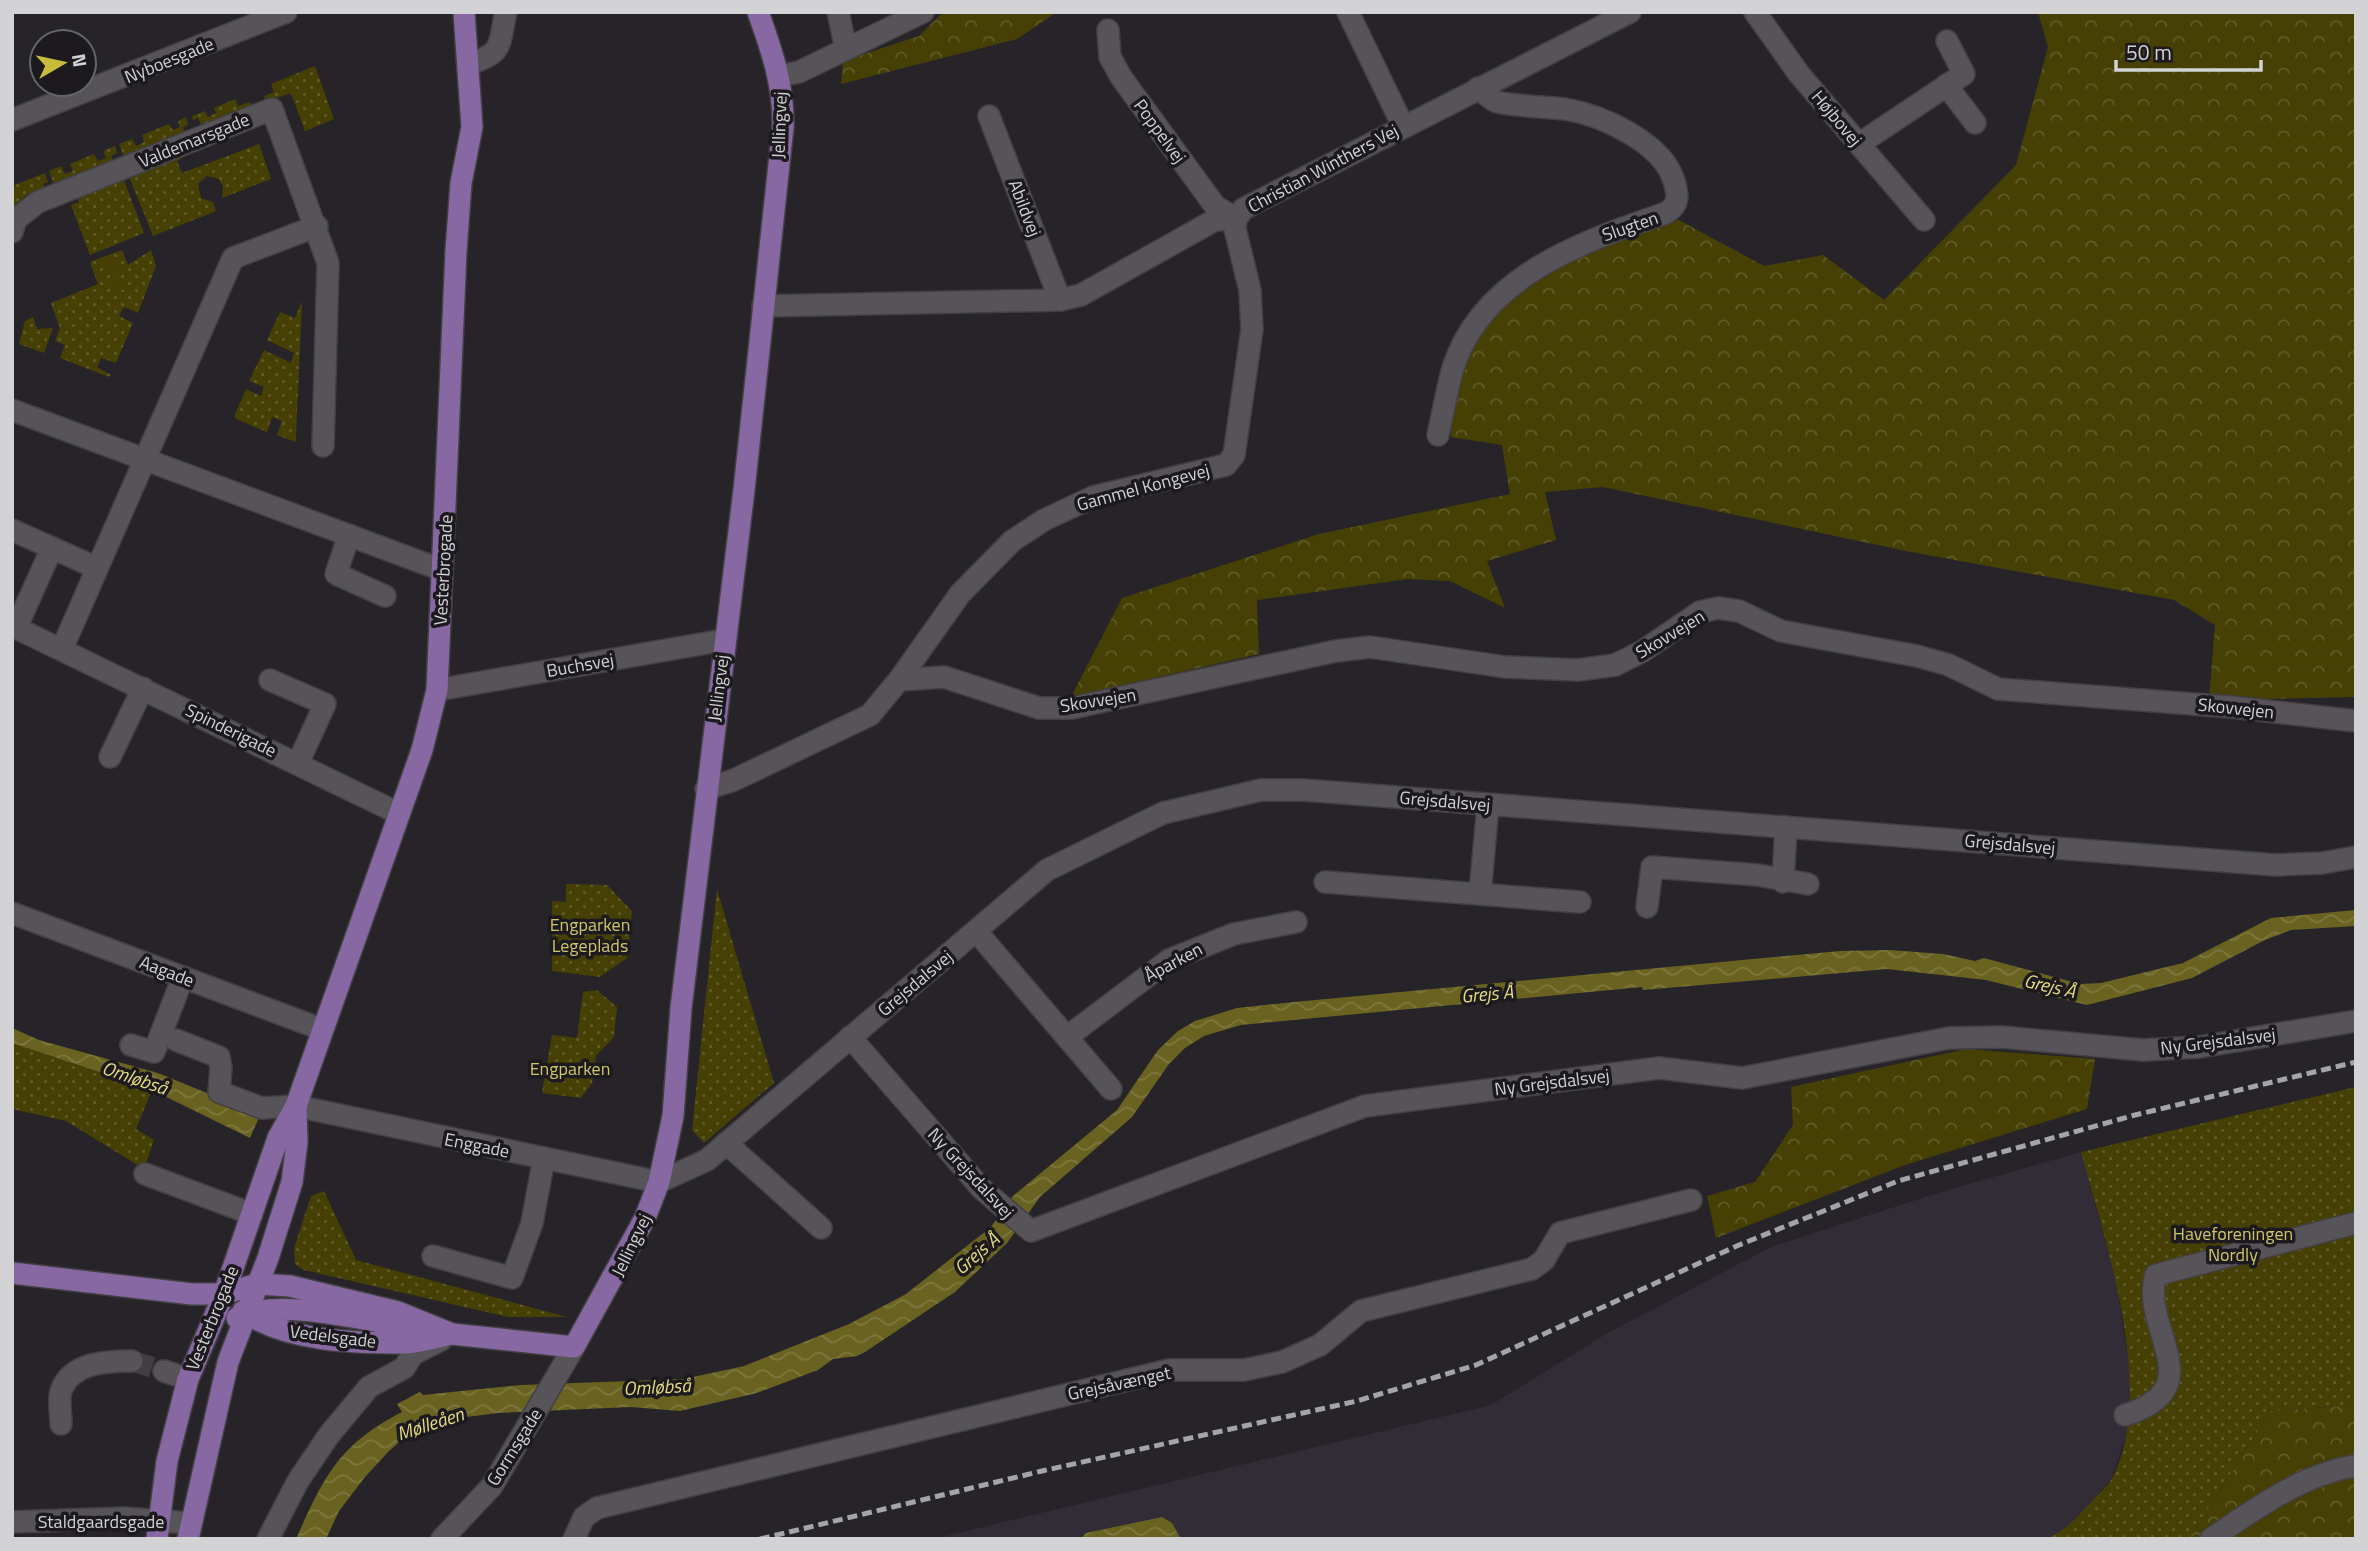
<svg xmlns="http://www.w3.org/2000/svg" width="2368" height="1551" font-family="'Titillium Web',sans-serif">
<defs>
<pattern id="green-dots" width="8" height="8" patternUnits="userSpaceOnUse" patternTransform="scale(1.75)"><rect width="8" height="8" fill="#464005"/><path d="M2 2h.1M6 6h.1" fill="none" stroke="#605b29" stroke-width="1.8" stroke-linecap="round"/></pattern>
<pattern id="forest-crowns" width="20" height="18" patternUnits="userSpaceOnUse" patternTransform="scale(1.75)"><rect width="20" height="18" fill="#464005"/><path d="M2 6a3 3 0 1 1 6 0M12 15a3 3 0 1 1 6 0" fill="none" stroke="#605b29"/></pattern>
<pattern id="water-waves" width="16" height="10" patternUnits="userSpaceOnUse" patternTransform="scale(1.75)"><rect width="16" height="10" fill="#696220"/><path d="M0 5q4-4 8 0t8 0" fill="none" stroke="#7e7840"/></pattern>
</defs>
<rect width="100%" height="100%" fill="#262428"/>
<path fill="#312c36" d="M2081 1152 2115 1276 2129 1365 2131 1420 2111 1480 2062 1533 2045 1539H933L1491 1405 1606 1334 1771 1247 1944 1191Z"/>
<g fill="url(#green-dots)">
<path d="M315 66 334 119 305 131 291 93 266 102 264 96 274 92 271 84Z"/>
<path d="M235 99 238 106 250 102 252 107 202 127 198 118 193 120 192 116 205 111 208 117 216 113 214 108Z"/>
<path d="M186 117 188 125 183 127 185 133 124 157 119 144 132 139 136 146 144 142 142 135 169 124 173 130 180 127 178 121Z"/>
<path d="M259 144 271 179 222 198 223 187 219 179 207 176 198 184 201 198 213 202 216 211 153 236 128 174 183 151 184 157 177 161 182 173Z"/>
<path d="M115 146 117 153 111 156 114 162 55 187 49 171 61 166 65 174 73 171 70 164 94 154 98 161 106 158 103 151Z"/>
<path d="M45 173 48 182 43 184 45 189 25 196 12 209V186Z"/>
<path d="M122 175 144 233 90 255 71 205 79 202 77 194Z"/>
<path d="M122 250 128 265 151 250 156 266 138 313 124 307 119 316 133 323 116 363 101 358 97 367 111 375 109 377 60 358 65 345 55 341 60 328 51 303 98 284 90 262Z"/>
<path d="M302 301 296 435V442L277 435 282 421 272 417 267 432 236 419 235 415 246 389 261 396 264 387 249 381 264 350 291 363 294 353 267 340 280 312 295 318Z"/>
<path d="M33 317 37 329 53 328 44 353 19 344 25 321Z"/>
<path d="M566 884 607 885 632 911 627 958 600 977 552 971V901L566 902Z"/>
<path d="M717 889 774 1083 704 1143 692 1130Z"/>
<path d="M597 990 617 1007 614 1037 596 1056 592 1083 581 1098 542 1093 552 1035 577 1038 583 992Z"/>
<path d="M12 1043 152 1090 136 1129 154 1140 144 1169 66 1121 12 1109Z"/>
<path d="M2356 1087V1405L2271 1411 2189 1539H2045C2065 1532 2075 1519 2090 1503 2096 1496 2106 1488 2111 1480 2158 1395 2105 1240 2081 1152Z"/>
<path d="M324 1191 356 1260 567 1317H508L304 1270 295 1264 294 1248 311 1196Z"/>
</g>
<g fill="url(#forest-crowns)">
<path d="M943 12H1057L1017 39 841 84 843 61 919 36Z"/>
<path d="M2038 12H2356V697L2209 700 2215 625 2174 600 1911 552 1603 487 1545 492 1556 540 1487 561 1505 608 1450 581 1408 579 1257 600 1259 654 1071 697 1122 598 1319 534 1510 494 1502 445 1451 437C1448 307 1571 252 1677 219L1764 266 1823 255 1884 300 2016 165 2048 47Z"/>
<path d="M1966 1049 2095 1059 2087 1109 1905 1165 1716 1238 1707 1196 1755 1182 1793 1125 1791 1087Z"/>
<path d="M2356 1405V1539H2189L2271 1411Z"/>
</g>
<path fill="#464005" d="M113 255 125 289 116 292 104 258Z"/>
<g fill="url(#water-waves)">
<path d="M2356 910V926L2291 930 2265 940 2192 978 2087 1005 1986 980 1887 969 1643 990 1642 987 1241 1025 1204 1036 1185 1048 1169 1064 1132 1117 1040 1197 1007 1243 955 1292 865 1352 857 1356 833 1359 818 1370 757 1393 680 1411 631 1407 498 1413 443 1420 409 1434 389 1451 365 1477 339 1511 326 1539H296C324 1477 338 1445 402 1412L397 1404 420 1392 423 1395 521 1385 684 1379 744 1366 849 1324 906 1294 991 1227 1013 1196 1117 1110 1158 1050 1178 1031 1195 1021 1237 1008 1294 1002 1840 951 1889 950 1943 954 1975 961 1984 958 2080 984 2101 983 2183 963 2271 918Z"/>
<path d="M12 1028 39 1040 158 1073 260 1115 250 1138 150 1089 12 1043Z"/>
<path d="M1162 1517 1172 1523 1181 1539H1081L1086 1533Z"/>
</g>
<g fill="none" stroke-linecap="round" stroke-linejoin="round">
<path stroke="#403e42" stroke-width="21" stroke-dasharray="21 10" stroke-linecap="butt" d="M132 1361 164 1371"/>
<g stroke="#424044" stroke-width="24">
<g id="minor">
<path d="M838 12 846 49"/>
<path d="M1348 12 1403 126"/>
<path d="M1755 12 1799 74 1924 220"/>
<path d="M1108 30 1110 57 1121 77 1215 206 1236 219"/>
<path d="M469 64C505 52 498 46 506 12"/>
<path d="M779 76 799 72 923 12"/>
<path d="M1946 85 1975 123"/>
<path d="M989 116 1060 300"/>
<path d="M12 120 286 12"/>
<path d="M1859 144 1964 74 1947 41"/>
<path d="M12 232 16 219 38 202 272 109 328 263 323 446"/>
<path d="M763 306 1060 300 1081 295 1215 220 1236 219"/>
<path d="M12 410 442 570"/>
<path d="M1438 435C1443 413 1447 389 1453 368 1482 276 1584 241 1666 213 1680 204 1678 195 1674 181 1663 143 1602 115 1565 109 1550 107 1506 106 1495 101 1489 98 1483 92 1478 88"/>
<path d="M12 530 97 568"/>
<path d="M349 535 336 574 385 596"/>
<path d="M12 626 398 813"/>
<path d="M16 628 52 548"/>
<path d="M62 649 233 258 317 226"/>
<path d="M270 680 325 704 298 763"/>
<path d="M899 680 944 677 1039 708H1072L1336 651 1370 647 1505 667 1578 670 1615 665 1643 651 1700 612 1718 608 1739 611 1781 631 1917 656 1949 665 1998 689 2232 707 2356 721"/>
<path d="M437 690 724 640"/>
<path d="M110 757 143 688"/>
<path d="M706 789 734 780 870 715 899 680 960 594 1012 541 1044 520 1093 497 1226 465 1234 455 1252 329 1250 290 1235 229 1236 219 1243 209 1630 12"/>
<path d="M1325 882 1580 902"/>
<path d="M1783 882 1786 827"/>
<path d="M1480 894 1488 805"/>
<path d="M1647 907 1652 867 1758 875 1808 884"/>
<path d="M12 913 321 1029"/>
<path d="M976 931 1111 1089"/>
<path d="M850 1037 982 1189 1031 1231 1365 1106 1659 1068 1742 1078 1949 1038 2002 1037 2143 1050 2199 1047 2356 1021"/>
<path d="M1067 1037 1169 960 1234 934 1296 922"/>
<path d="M176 1040 219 1057 221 1068 219 1092 262 1108 296 1106 659 1182 707 1160 1047 870 1163 813 1261 790H1304L2276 865 2322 863 2356 857"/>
<path d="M131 1045 154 1052 183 977"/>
<path d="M726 1143 821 1228"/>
<path d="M145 1174 252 1214"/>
<path d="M433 1256 512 1278 532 1223 544 1158"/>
<path d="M164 1371 188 1379"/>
<path d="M2125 1415C2214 1388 2139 1328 2156 1275L2356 1223"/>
<path d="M61 1424C61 1414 58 1400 61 1391 71 1362 107 1361 132 1361"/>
<path d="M12 1522 124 1518 190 1523"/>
<path d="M268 1539 298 1481 329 1435 369 1387 404 1368 413 1354 441 1340"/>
<path d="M442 1539 492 1486 574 1347"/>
<path d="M574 1539 584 1517 597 1508 1169 1370H1244L1282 1362 1320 1345 1361 1311 1532 1269 1544 1260 1560 1233 1691 1200"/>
<path d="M2211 1539C2253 1510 2304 1473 2356 1466"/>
</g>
</g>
<g stroke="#424044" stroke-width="24">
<g id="major">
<path d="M12 1273 192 1294H224L257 1284 290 1286 398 1312 452 1334 574 1347 645 1218 659 1182 673 1116 681 1008 744 490 783 127C784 86 772 51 758 12"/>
<path d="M243 1311C285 1341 353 1343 403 1343 419 1343 436 1337 452 1334"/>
<path d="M237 1318C276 1297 364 1320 408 1327"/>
<path d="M157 1539 167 1461 188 1379 224 1294 278 1138 296 1106 422 750 437 690 456 251 461 183 472 127 464 12"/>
<path d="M188 1539 228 1362 268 1258 292 1182 297 1142 296 1108"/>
</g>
</g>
<use href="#minor" stroke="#575459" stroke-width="21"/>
<use href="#major" stroke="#8868a3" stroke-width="21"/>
<path stroke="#a5a4a7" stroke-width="5" stroke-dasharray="10 5" stroke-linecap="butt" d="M760 1539 1042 1471 1357 1401 1476 1365 1739 1245 1898 1181 2135 1115 2356 1062"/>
</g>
<g text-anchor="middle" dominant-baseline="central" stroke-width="7" stroke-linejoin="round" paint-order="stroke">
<g font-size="18" fill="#d3d2d5" stroke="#1c1a1f">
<text transform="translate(169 60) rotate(-22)">Nyboesgade</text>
<text transform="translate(1837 118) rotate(50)">Højbovej</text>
<text transform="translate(779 125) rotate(-88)">Jellingvej</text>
<text transform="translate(1160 131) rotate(54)">Poppelvej</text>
<text transform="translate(194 140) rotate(-22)">Valdemarsgade</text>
<text transform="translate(1323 168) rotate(-28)">Christian Winthers Vej</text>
<text transform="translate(1025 208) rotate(69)">Abildvej</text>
<text transform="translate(1630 226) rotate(-19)">Slugten</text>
<text transform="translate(1143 487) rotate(-15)">Gammel Kongevej</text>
<text transform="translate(443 570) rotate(-87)">Vesterbrogade</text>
<text transform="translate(1670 634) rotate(-31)">Skovvejen</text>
<text transform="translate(580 665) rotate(-10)">Buchsvej</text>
<text transform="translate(718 688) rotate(-83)">Jellingvej</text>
<text transform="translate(1098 700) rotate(-9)">Skovvejen</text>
<text transform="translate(2236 708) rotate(6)">Skovvejen</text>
<text transform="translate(231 730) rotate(26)">Spinderigade</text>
<text transform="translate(1445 801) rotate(5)">Grejsdalsvej</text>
<text transform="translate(2010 844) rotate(5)">Grejsdalsvej</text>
<text transform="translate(1173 962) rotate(-28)">Åparken</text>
<text transform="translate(167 971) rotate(21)">Aagade</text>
<text transform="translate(915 983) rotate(-40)">Grejsdalsvej</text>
<text transform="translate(2218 1041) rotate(-7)">Ny Grejsdalsvej</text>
<text transform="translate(1552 1082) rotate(-7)">Ny Grejsdalsvej</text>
<text transform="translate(477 1145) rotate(11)">Enggade</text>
<text transform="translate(971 1173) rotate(47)">Ny Grejsdalsvej</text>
<text transform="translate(631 1245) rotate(-64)">Jellingvej</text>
<text transform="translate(212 1318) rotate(-68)">Vesterbrogade</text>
<text transform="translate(333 1336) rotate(7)">Vedelsgade</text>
<text transform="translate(1119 1383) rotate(-12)">Grejsåvænget</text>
<text transform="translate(514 1447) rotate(-58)">Gormsgade</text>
<text x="101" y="1521">Staldgaardsgade</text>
</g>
<g font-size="18" fill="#cfc668" stroke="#1c1a1f">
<text x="590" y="924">Engparken<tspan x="590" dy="21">Legeplads</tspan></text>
<text x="570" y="1068">Engparken</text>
<text x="2233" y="1233">Haveforeningen<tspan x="2233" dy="21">Nordly</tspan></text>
</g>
<g font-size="19" font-style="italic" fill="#e6dd7f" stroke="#1c1a1f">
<text transform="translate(2050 985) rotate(13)">Grejs Å</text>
<text transform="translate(1487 993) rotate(-5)">Grejs Å</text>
<text transform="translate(135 1077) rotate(19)">Omløbså</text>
<text transform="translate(976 1253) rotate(-41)">Grejs Å</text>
<text transform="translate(657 1386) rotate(-3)">Omløbså</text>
<text transform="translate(430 1423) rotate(-18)">Mølleåen</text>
</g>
</g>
<rect width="2368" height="1551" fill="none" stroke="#d3d2d5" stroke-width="28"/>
<g transform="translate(63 63) rotate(81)"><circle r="33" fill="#1c1a1f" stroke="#656468" stroke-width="2"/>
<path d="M0-5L12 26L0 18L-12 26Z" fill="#c8bb3b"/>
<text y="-10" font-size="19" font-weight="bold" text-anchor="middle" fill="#d3d2d5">N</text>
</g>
<path d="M2116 60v10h145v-10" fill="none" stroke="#d3d2d5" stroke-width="3.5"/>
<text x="2126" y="60" font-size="21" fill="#d3d2d5" stroke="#1c1a1f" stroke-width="5" paint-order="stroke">50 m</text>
</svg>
